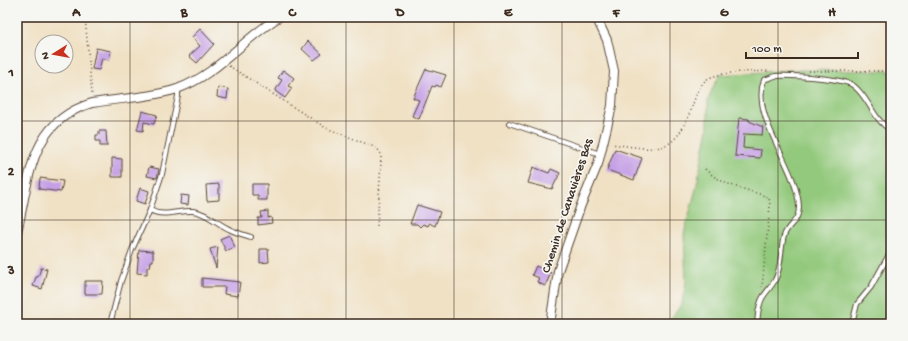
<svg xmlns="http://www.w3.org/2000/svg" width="908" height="341" font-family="'Gochi Hand',sans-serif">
<rect width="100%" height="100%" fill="#f6f6f2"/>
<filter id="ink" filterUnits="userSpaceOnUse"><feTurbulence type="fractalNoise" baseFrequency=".025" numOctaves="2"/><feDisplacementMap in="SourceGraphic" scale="8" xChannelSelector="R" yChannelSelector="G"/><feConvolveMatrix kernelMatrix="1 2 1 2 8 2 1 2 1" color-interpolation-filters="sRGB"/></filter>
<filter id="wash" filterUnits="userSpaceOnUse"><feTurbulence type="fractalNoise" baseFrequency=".012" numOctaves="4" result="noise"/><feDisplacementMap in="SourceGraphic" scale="16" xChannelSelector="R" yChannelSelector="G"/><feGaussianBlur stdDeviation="0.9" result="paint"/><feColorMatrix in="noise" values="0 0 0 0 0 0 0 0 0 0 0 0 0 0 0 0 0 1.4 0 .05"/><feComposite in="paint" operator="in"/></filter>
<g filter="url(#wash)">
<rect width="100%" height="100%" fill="#f0e1c4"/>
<path fill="#93c97c" stroke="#677a4d" d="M792 70 891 71V324H668L682 303 686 282 684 234 696 189 708 128V100L714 85 720 75Z"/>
<g id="blocks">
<g fill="#c6a0e6">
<path d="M200 29 214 44 197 63 189 56 200 46 192 37Z"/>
<path d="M308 41 322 54 314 60 302 49Z"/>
<path d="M96 48 111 51 109 60 102 58 99 70 92 69Z"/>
<path d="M426 69 446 75 441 87 436 85 435 87 432 86 419 119 412 116 419 100 413 98Z"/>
<path d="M283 70 294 78 288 86 292 88 285 98 275 91 282 80 278 78Z"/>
<path d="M218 87 228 89 227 99 217 97Z"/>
<path d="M142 111 157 115 154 124 144 122 143 131 137 130Z"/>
<path d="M739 118 749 119V121L763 127 762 135 744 134 743 148 761 150 760 158 735 156Z"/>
<path d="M99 131H106L107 146H100V141H96V135H99Z"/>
<path d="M615 149 642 158 634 180 607 170Z"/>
<path d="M112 158 122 159V177H112Z"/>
<path d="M149 167 159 169 157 178 147 176Z"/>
<path d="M533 167 549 173 551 169 560 173 552 189 528 183Z"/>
<path d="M40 178 63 181 61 192 39 189Z"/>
<path d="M219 184V200L207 201 206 185Z"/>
<path d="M252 184H267V200H258V195H252Z"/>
<path d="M140 188 149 191 145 204 136 201Z"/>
<path d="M181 195 189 196 188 205 180 204Z"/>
<path d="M417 205 440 212 435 226 429 223 428 226 423 224 420 227 417 224H410Z"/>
<path d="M268 211V218L271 217 272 223 258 225V218H262L261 212Z"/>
<path d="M229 235 235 247 226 251 220 239Z"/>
<path d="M218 247 216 268 210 249Z"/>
<path d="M260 249H268L269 262 260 263Z"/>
<path d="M139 250 153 251V261H151L150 267H147V274L137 273Z"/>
<path d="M536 266 551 273 545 286 537 282 539 278 532 275Z"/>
<path d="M41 268 47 269 42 289 33 286 36 277H38Z"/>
<path d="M202 278 240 282 238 296 224 294 225 287H202Z"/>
<path d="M85 281H103L102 294H85Z"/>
</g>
</g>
</g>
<g filter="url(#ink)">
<use href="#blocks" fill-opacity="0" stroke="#564537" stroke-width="1"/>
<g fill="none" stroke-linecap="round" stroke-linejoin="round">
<g stroke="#564537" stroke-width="6">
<g id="lane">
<path d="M509 123 600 154"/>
<path d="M150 210C164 218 178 210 193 211 208 213 217 224 231 230 237 233 245 235 251 237"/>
<path d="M110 324 121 281 132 250 150 210 162 174 178 96V89"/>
<path d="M757 324C758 316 758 304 763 297 766 292 772 286 775 280 782 267 780 250 784 236 788 223 799 223 799 207 798 168 750 117 764 80 767 79 772 77 775 76 789 75 845 78 854 86 870 99 873 120 891 130"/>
<path d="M852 324 857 304 871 287 891 251"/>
</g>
</g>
<g stroke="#564537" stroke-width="10">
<g id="street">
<path d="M17 232C30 178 29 122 92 103 120 98 150 98 177 89 217 75 244 38 279 17"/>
<path d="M550 324 558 271 581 205 598 164 612 106 614 71 607 40 596 17"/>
</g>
</g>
<g stroke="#564537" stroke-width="1.5" stroke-dasharray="1 3" stroke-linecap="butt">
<path d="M85 17 92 95"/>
<path d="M229 66 326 128 377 148 381 154V163L377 226"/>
<path d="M809 71H891"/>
<path d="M610 144C656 149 673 159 692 107 695 98 698 87 706 80 717 71 754 72 769 71"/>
<path d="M705 169C725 188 745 187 769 198L770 206 762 287"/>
</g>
<use href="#lane" stroke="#fff" stroke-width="4"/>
<use href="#street" stroke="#fff" stroke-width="8"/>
</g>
</g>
<path fill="none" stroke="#3b2a1e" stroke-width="1" stroke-opacity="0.55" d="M130 17V324M238 17V324M346 17V324M454 17V324M562 17V324M670 17V324M778 17V324M17 121H891M17 220H891"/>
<g text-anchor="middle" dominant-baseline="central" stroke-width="3.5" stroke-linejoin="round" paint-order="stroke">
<g font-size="13" fill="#3b2a1e" stroke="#f6f6f2">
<text transform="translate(568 206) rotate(-72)">Chemin de Canavières Bas</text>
</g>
</g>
<rect width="908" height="341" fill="none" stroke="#f6f6f2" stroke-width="44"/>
<g transform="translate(54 54) rotate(259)"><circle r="19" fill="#f6f6f2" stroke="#aba49d"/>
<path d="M0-3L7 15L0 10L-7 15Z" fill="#c8321e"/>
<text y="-6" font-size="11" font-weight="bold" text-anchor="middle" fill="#3b2a1e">N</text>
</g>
<path d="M746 52v6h112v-6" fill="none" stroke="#3b2a1e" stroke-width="2"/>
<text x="752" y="52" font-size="12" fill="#3b2a1e" stroke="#f6f6f2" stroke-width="3" paint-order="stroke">100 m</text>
<rect x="22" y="22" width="864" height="297" fill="none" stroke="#3b2a1e" stroke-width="1.5"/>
<g font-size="13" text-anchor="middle" font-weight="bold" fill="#3b2a1e">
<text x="76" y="16">A</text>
<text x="184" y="16">B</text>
<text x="292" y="16">C</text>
<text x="400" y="16">D</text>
<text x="508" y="16">E</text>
<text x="616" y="16">F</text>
<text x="724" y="16">G</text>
<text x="832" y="16">H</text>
<text x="11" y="76">1</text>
<text x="11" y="175">2</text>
<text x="11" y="274">3</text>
</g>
</svg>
